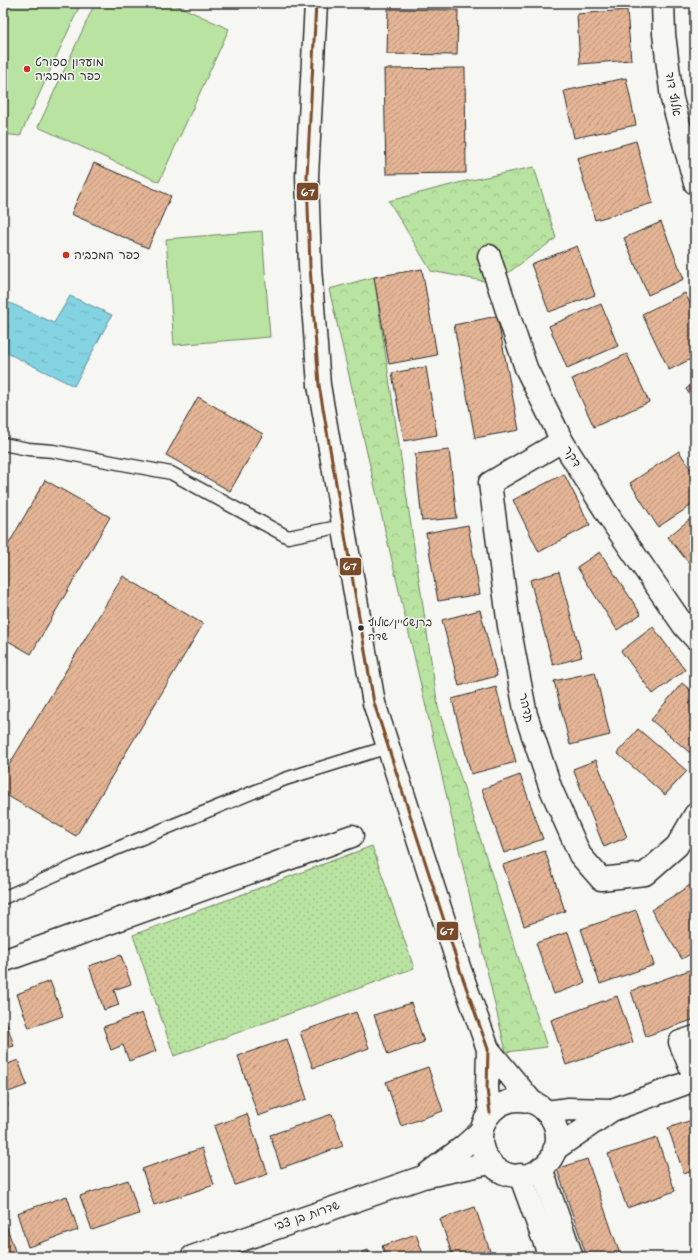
<svg xmlns="http://www.w3.org/2000/svg" width="698" height="1260" font-family="'Architects Daughter','Playpen Sans Hebrew',sans-serif">
<defs>
<pattern id="grass-dots" width="8" height="8" patternUnits="userSpaceOnUse"><rect width="8" height="8" fill="#b9e3a0"/><path d="M2 2h.1M6 6h.1" fill="none" stroke="#9fc38a" stroke-width="1.8" stroke-linecap="round"/></pattern>
<pattern id="forest-crowns" width="20" height="18" patternUnits="userSpaceOnUse"><rect width="20" height="18" fill="#b9e3a0"/><path d="M2 6a3 3 0 1 1 6 0M12 15a3 3 0 1 1 6 0" fill="none" stroke="#9fc38a"/></pattern>
<pattern id="water-ripples" width="26" height="14" patternUnits="userSpaceOnUse"><rect width="26" height="14" fill="#84d3e2"/><path d="M2 4q2-2 4 0t4 0M15 11q2-2 4 0t4 0" fill="none" stroke="#72b5c2"/></pattern>
<pattern id="building-hatch" width="6" height="6" patternUnits="userSpaceOnUse"><rect width="6" height="6" fill="#e4b595"/><path d="M-1 1l2-2M0 6l6-6M5 7l2-2" fill="none" stroke="#b9937a"/></pattern>
</defs>
<rect width="100%" height="100%" fill="#f6f6f2"/>
<filter id="ink" filterUnits="userSpaceOnUse"><feTurbulence type="fractalNoise" baseFrequency=".025" numOctaves="2"/><feDisplacementMap in="SourceGraphic" scale="8" xChannelSelector="R" yChannelSelector="G"/><feConvolveMatrix kernelMatrix="1 2 1 2 8 2 1 2 1" color-interpolation-filters="sRGB"/></filter>
<g filter="url(#ink)">
<path fill="url(#grass-dots)" stroke="#728766" d="M372 846 414 968 174 1056 133 935Z"/>
<g fill="url(#forest-crowns)" stroke="#728766">
<path d="M534 167 556 238 494 283 431 271 389 201 462 182Z"/>
<path d="M374 277 438 707 547 1047 506 1052 329 289Z"/>
</g>
<g fill="#b9e3a0" stroke="#728766">
<path d="M3 3H81L20 136 3 134Z"/>
<path d="M95 3H172L229 29 159 182 38 127Z"/>
<path d="M262 231 270 337 174 345 166 239Z"/>
</g>
<path fill="url(#water-ripples)" stroke="#609099" d="M70 296 112 315 74 386 3 351V300L54 323Z"/>
<g fill="url(#building-hatch)" stroke="#2b2b2b">
<path d="M388 9 458 10 457 55 387 54Z"/>
<path d="M627 10 631 60 580 64 577 14Z"/>
<path d="M465 68 466 173 386 174 384 69Z"/>
<path d="M626 78 636 125 574 138 564 91Z"/>
<path d="M636 141 653 203 595 220 577 158Z"/>
<path d="M94 163 171 196 148 248 71 214Z"/>
<path d="M661 222 684 279 648 295 624 238Z"/>
<path d="M577 246 595 295 549 312 531 264Z"/>
<path d="M422 269 437 355 389 364 374 277Z"/>
<path d="M685 293 695 314V357L669 370 642 314Z"/>
<path d="M601 304 618 346 567 368 549 326Z"/>
<path d="M497 316 519 430 475 438 454 325Z"/>
<path d="M627 354 649 402 594 427 572 379Z"/>
<path d="M426 367 437 435 404 441 392 373Z"/>
<path d="M695 382V402L686 389Z"/>
<path d="M198 397 263 434 230 491 166 455Z"/>
<path d="M449 450 457 518 422 521 415 454Z"/>
<path d="M679 451 695 476V503L658 527 630 483Z"/>
<path d="M564 474 590 525 539 552 513 500Z"/>
<path d="M45 480 110 517 31 654 3 638V554Z"/>
<path d="M695 515V571L668 537Z"/>
<path d="M468 525 480 594 438 601 426 533Z"/>
<path d="M600 552 641 614 617 630 577 567Z"/>
<path d="M559 572 582 657 553 665 530 580Z"/>
<path d="M123 576 203 624 76 836 3 793V775Z"/>
<path d="M480 610 497 676 459 686 442 620Z"/>
<path d="M653 627 685 670 653 694 621 651Z"/>
<path d="M595 672 610 735 570 745 554 681Z"/>
<path d="M682 683 695 694V757L651 720Z"/>
<path d="M496 687 516 762 471 774 452 699Z"/>
<path d="M638 729 687 771 665 795 617 753Z"/>
<path d="M596 760 627 837 604 847 573 769Z"/>
<path d="M520 775 543 839 504 853 482 789Z"/>
<path d="M545 851 565 911 524 926 503 865Z"/>
<path d="M695 882V951L682 959 651 910Z"/>
<path d="M636 910 654 965 600 984 581 929Z"/>
<path d="M568 932 585 983 554 994 536 943Z"/>
<path d="M121 955 131 984 114 990 119 1005 104 1010 89 966Z"/>
<path d="M695 968V1019L646 1036 631 991Z"/>
<path d="M50 981 63 1016 29 1028 17 994Z"/>
<path d="M617 996 633 1042 566 1065 551 1020Z"/>
<path d="M411 1003 424 1042 388 1055 374 1015Z"/>
<path d="M356 1012 369 1048 313 1068 300 1032Z"/>
<path d="M142 1013 156 1051 129 1061 123 1045 111 1050 103 1027Z"/>
<path d="M5 1018 14 1046 3 1049V1019Z"/>
<path d="M287 1039 307 1099 258 1116 238 1056Z"/>
<path d="M18 1060 27 1085 3 1094 8 1105 3 1107V1066Z"/>
<path d="M428 1067 443 1111 401 1126 386 1082Z"/>
<path d="M247 1114 268 1174 235 1185 214 1126Z"/>
<path d="M332 1114 343 1146 281 1168 270 1135Z"/>
<path d="M695 1119V1170L684 1174 668 1128Z"/>
<path d="M657 1138 675 1191 627 1208 608 1154Z"/>
<path d="M202 1148 214 1185 154 1205 142 1169Z"/>
<path d="M587 1159 621 1257H587L557 1169Z"/>
<path d="M128 1180 139 1214 92 1230 80 1196Z"/>
<path d="M67 1196 78 1230 28 1247 17 1213Z"/>
<path d="M475 1207 492 1257H453L440 1219Z"/>
<path d="M3 1219H4L16 1254 6 1257H3Z"/>
<path d="M416 1234 424 1257H386L382 1246Z"/>
<path d="M368 1250 370 1257H349Z"/>
</g>
<g fill="none" stroke-linecap="round" stroke-linejoin="round">
<g stroke="#2b2b2b" stroke-width="15">
<g id="service">
<path d="M3 444 28 449 53 451 171 473 288 537 343 526"/>
<path d="M3 898 84 862 285 779 388 747"/>
</g>
</g>
<g stroke="#2b2b2b" stroke-width="25">
<g id="minor">
<path d="M489 256 526 368 562 441 615 526 684 626 695 638"/>
<path d="M562 441 490 483 509 626 526 715 551 789 580 855 601 879 645 874 677 846 695 815"/>
<path d="M3 961 352 836"/>
<path d="M695 1037 680 1042 695 1079"/>
<path d="M546 1112 569 1109 612 1110"/>
<path d="M554 1150 612 1110 695 1080"/>
<path d="M427 1174 463 1147 481 1131"/>
<path d="M192 1257 423 1177 490 1163"/>
</g>
</g>
<g stroke="#2b2b2b" stroke-width="25">
<g id="tertiary">
<path d="M316 3 307 176 310 267 319 385 374 703 460 970 488 1049 487 1089 490 1113"/>
<path d="M663 3 664 34 672 99 695 183"/>
<path d="M488 1049 532 1102"/>
<circle cx="519" cy="1138" r="38"/>
<path d="M541 1168 572 1257"/>
<path d="M520 1175 550 1257"/>
</g>
</g>
<use href="#service" stroke="#f6f6f2" stroke-width="12"/>
<use href="#minor" stroke="#f6f6f2" stroke-width="22"/>
<use href="#tertiary" stroke="#f6f6f2" stroke-width="22"/>
<g stroke="#f6f6f2" stroke-width="6">
<path id="bus-1" d="M316 3 307 176 310 267 319 385 374 703 460 970 488 1049 487 1089 490 1113"/>
</g>
<use href="#bus-1" stroke="#7a4b2a" stroke-width="3"/>
</g>
</g>
<g fill="#c8321e" stroke="#f6f6f2" stroke-width="1.5">
<circle cx="27" cy="69" r="4"/>
<circle cx="66" cy="255" r="4"/>
</g>
<circle fill="#2b2b2b" stroke="#f6f6f2" stroke-width="1.5" cx="361" cy="628" r="3.5"/>
<g text-anchor="middle" dominant-baseline="central" stroke-width="3" stroke-linejoin="round" paint-order="stroke">
<g font-size="11" fill="#2b2b2b" stroke="#f6f6f2" text-anchor="start">
<text x="368" y="622">ברנשטיין/אלוף<tspan x="368" dy="14">שדה</tspan></text>
</g>
<g font-size="12" fill="#2b2b2b" stroke="#f6f6f2" text-anchor="start">
<text x="35" y="62">מועדון ספורט<tspan x="35" dy="14">כפר המכביה</tspan></text>
<text x="74" y="255">כפר המכביה</text>
</g>
<g font-size="12" fill="#2b2b2b" stroke="#f6f6f2">
<text transform="translate(673 94) rotate(80)">אלוף דוד</text>
<text transform="translate(572 457) rotate(58)">דקר</text>
<text transform="translate(526 708) rotate(76)">תדהר</text>
<text transform="translate(307 1216) rotate(-19)">שדרות בן צבי</text>
</g>
</g>
<g stroke="#f6f6f2" stroke-width="1.5">
<rect x="296" y="182" width="23" height="19" rx="4" fill="#7a4b2a"/>
<rect x="339" y="557" width="23" height="19" rx="4" fill="#7a4b2a"/>
<rect x="436" y="921" width="23" height="20" rx="4" fill="#7a4b2a"/>
</g>
<g font-size="11" text-anchor="middle" font-weight="bold" fill="#fff">
<text x="308" y="196">67</text>
<text x="350" y="570">67</text>
<text x="447" y="935">67</text>
</g>
<rect width="698" height="1260" fill="none" stroke="#f6f6f2" stroke-width="16"/>
<rect x="8" y="8" width="682" height="1244" fill="none" stroke="#2b2b2b" stroke-width="1.5" filter="url(#ink)"/>
</svg>
